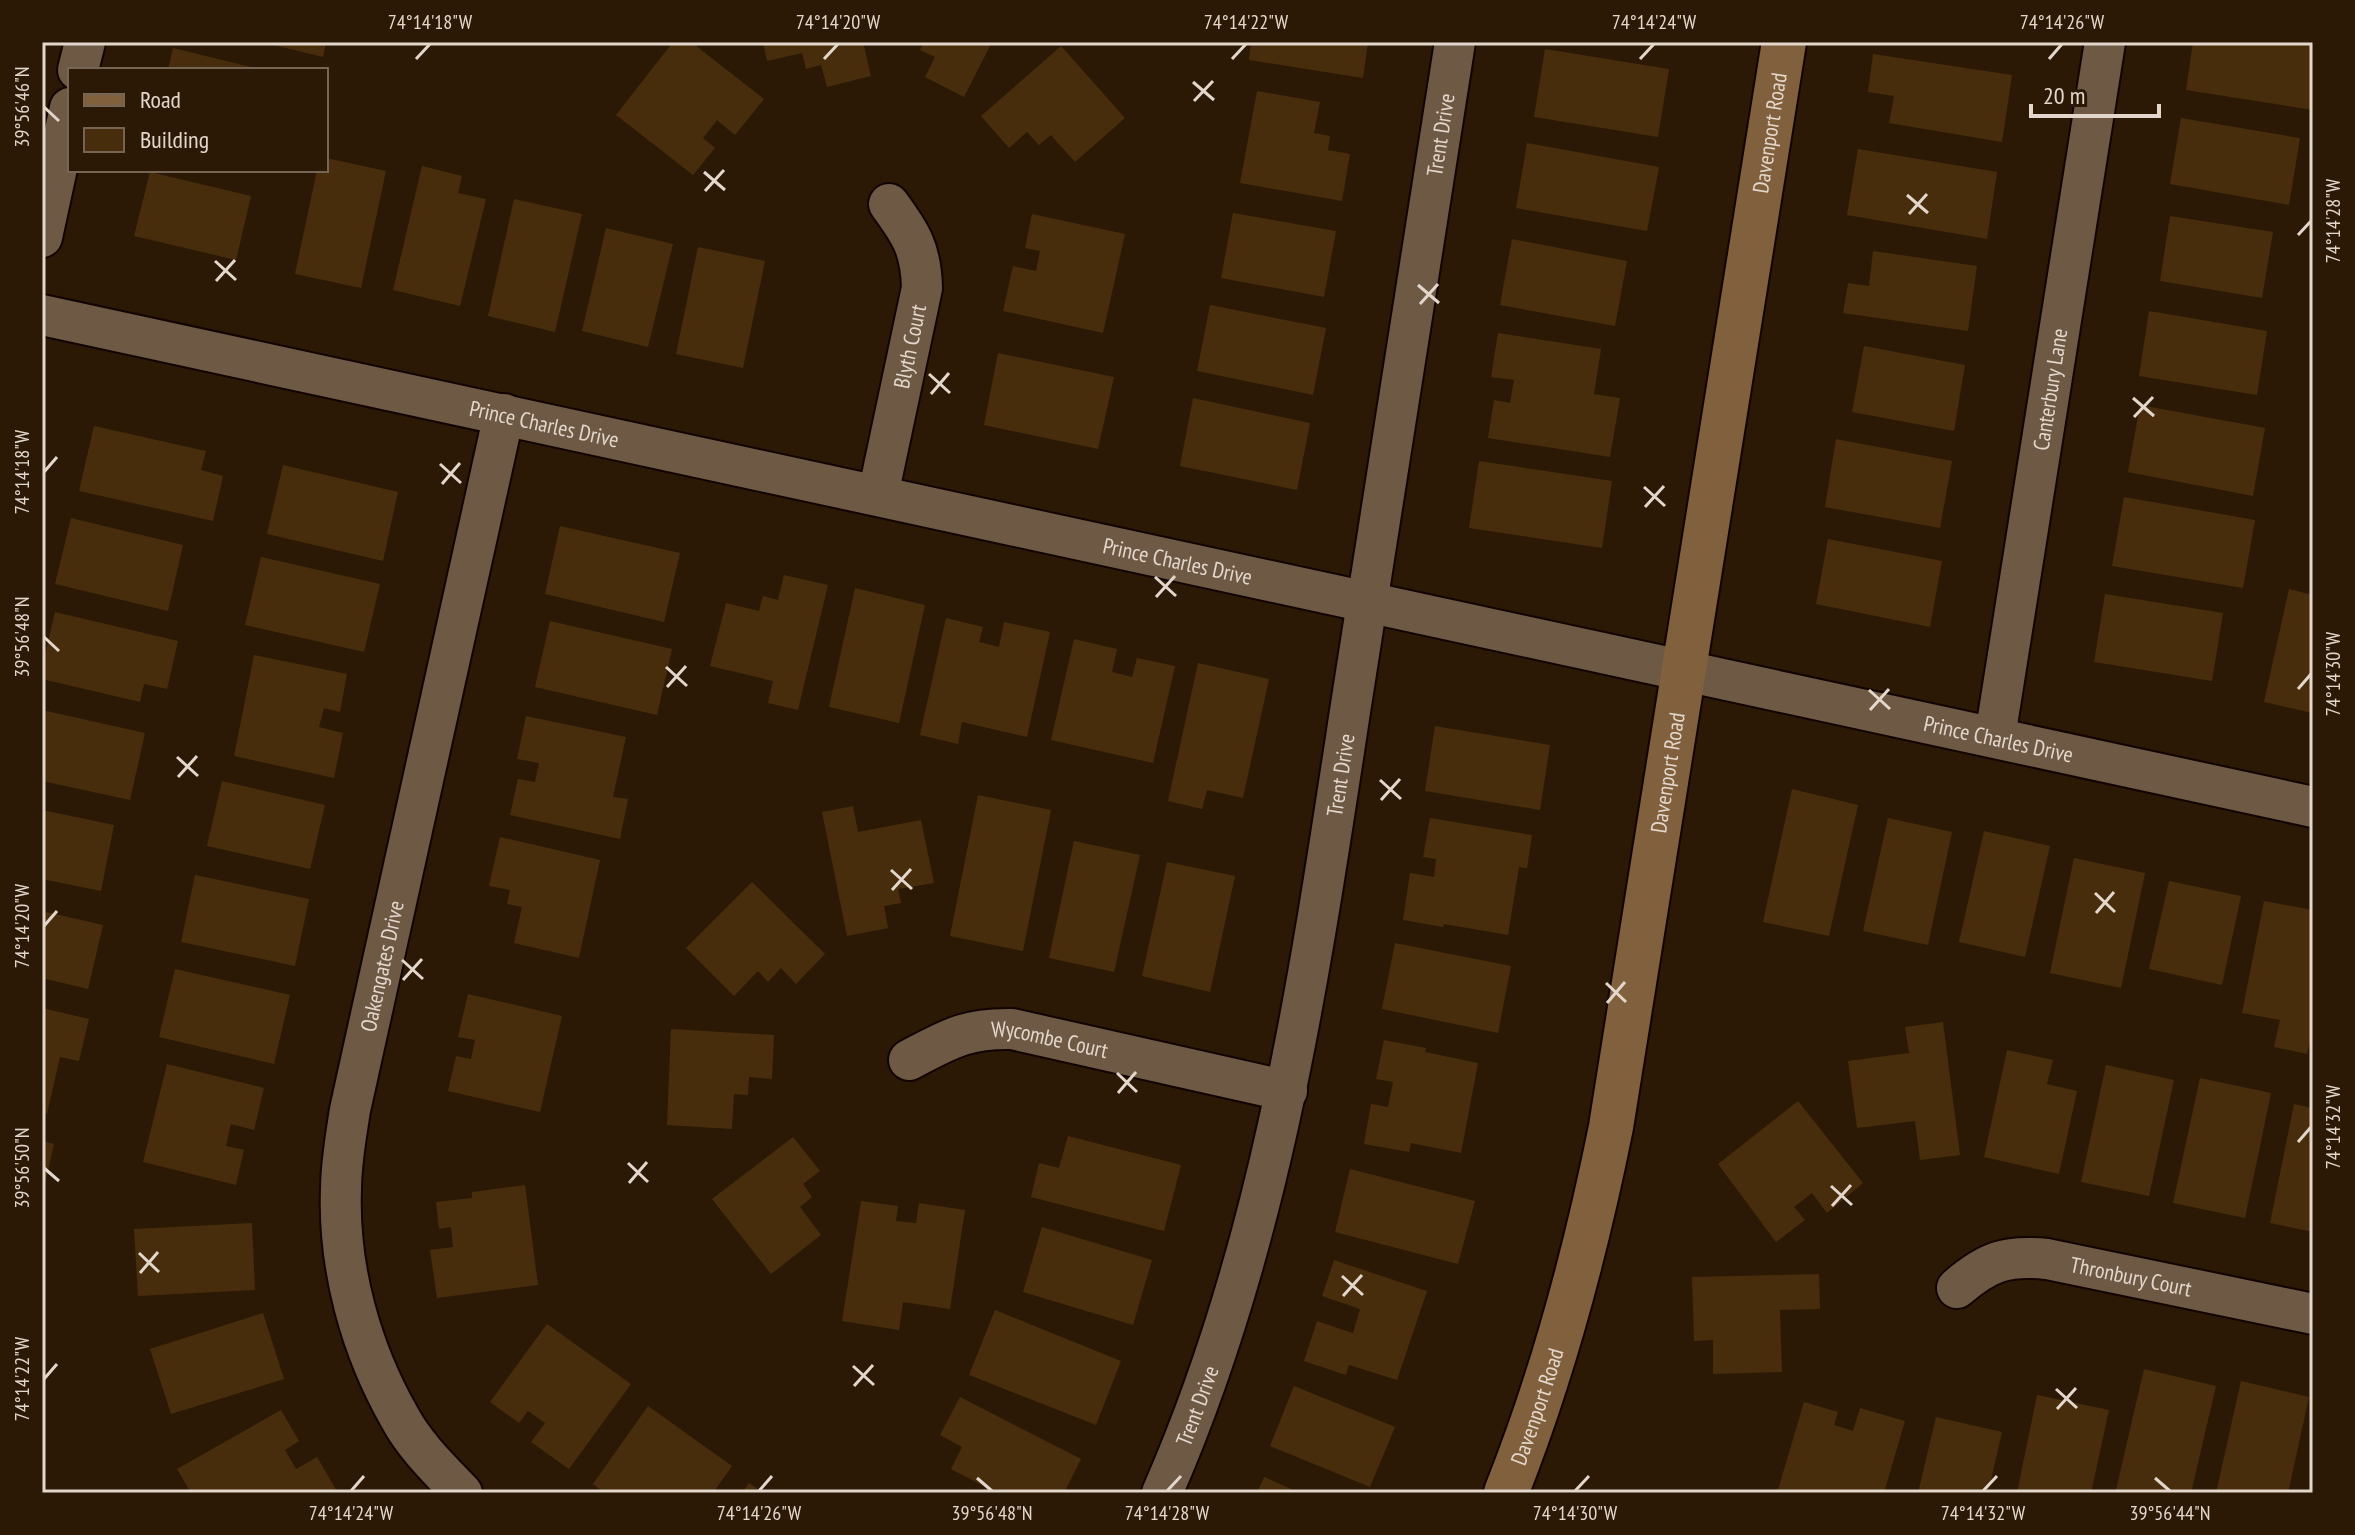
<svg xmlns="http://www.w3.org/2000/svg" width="2355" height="1535" font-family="'PT Sans Narrow',sans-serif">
<rect width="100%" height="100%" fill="#2b1906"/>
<g fill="#482d0c">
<path d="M262 42H326L323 57Z"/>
<path d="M673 42H691L764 99 735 135 717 120 703 138 715 148 693 175 616 115Z"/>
<path d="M763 42H863L871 76 827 87 821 65 806 69 802 53 767 61Z"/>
<path d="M924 42H992L964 97 925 77 935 57 920 50Z"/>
<path d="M1251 42H1368L1363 78 1249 60Z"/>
<path d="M2193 42H2313V110L2186 90Z"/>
<path d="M1061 46 1125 118 1075 162 1051 135 1039 145 1027 132 1009 148 981 116Z"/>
<path d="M173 48 259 69V70H168Z"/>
<path d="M1545 49 1669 69 1658 137 1534 117Z"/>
<path d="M1873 54 2012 75 2002 142 1889 123 1894 96 1868 92Z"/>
<path d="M1257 91 1320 102 1314 133 1330 136 1328 150 1350 154 1342 201 1240 183Z"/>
<path d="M2181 118 2300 138 2289 205 2170 184Z"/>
<path d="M1527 143 1659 167 1647 231 1516 208Z"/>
<path d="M1858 149 1997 172 1987 239 1847 215Z"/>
<path d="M326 158 386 171 361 288 295 274 317 170H326Z"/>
<path d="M422 166 462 176 458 193 486 199 460 306 393 290Z"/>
<path d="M150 172 251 196 236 260 134 236Z"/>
<path d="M514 199 582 214 555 332 488 316Z"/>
<path d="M1233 213 1336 231 1324 297 1221 278Z"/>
<path d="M1032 214 1125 234 1103 333 1003 311 1013 266 1036 271 1040 251 1025 248Z"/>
<path d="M2170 216 2273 232 2262 298 2160 281Z"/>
<path d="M606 228 673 244 648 347 582 331Z"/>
<path d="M1512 239 1627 261 1615 326 1500 305Z"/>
<path d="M698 247 765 261 743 368 676 354Z"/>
<path d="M1873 251 1977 266 1968 331 1843 313 1848 283 1869 286Z"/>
<path d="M1210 305 1326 328 1313 395 1197 371Z"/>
<path d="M2149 311 2267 331 2257 395 2139 376Z"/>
<path d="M1498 333 1601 349 1594 394 1620 398 1610 457 1488 438 1494 400 1510 403 1514 380 1491 377Z"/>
<path d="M1864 346 1965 365 1954 431 1852 412Z"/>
<path d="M998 353 1114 377 1098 449 984 425Z"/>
<path d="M1193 398 1310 423 1297 490 1180 466Z"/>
<path d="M2140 405 2265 428 2253 496 2128 472Z"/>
<path d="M94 426 206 451 201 470 223 476 213 521 79 491Z"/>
<path d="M1836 439 1952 461 1940 528 1825 507Z"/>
<path d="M1479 461 1612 481 1602 548 1469 528Z"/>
<path d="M283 465 398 492 383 561 267 534Z"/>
<path d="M2124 497 2255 520 2243 588 2112 566Z"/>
<path d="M71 518 183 545 168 611 55 584Z"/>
<path d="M560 526 680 553 664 622 545 594Z"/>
<path d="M1828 539 1942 561 1930 627 1816 604Z"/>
<path d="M261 557 380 584 364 652 245 625Z"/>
<path d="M784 575 828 585 798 710 768 703 773 681 710 666 726 603 759 611 763 596 778 600Z"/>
<path d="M855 588 925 605 899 723 829 707Z"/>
<path d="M2289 589 2313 595V713L2264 702Z"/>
<path d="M2105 594 2223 613 2212 681 2094 662Z"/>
<path d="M55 612 178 641 167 689 144 684 140 702 42 679V668Z"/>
<path d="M946 618 983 627 979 642 999 647 1004 622 1050 632 1027 737 962 722 958 744 920 735Z"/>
<path d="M550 621 672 649 657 715 535 687Z"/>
<path d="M1074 639 1117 649 1112 672 1132 677 1137 658 1175 666 1153 763 1051 740Z"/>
<path d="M254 655 347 674 340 712 324 708 319 727 343 733 334 778 234 756Z"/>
<path d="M1198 663 1269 679 1243 798 1207 790 1202 809 1168 801Z"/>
<path d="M42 710 145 733 130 800 42 781Z"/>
<path d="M526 716 626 737 613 797 628 799 620 839 510 815 518 779 535 782 539 763 517 759Z"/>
<path d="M1435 726 1550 745 1540 810 1425 791Z"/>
<path d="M222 781 325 805 310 869 207 846Z"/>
<path d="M1792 789 1858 805 1829 936 1763 922Z"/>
<path d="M978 795 1051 810 1023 951 950 936Z"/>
<path d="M853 806 858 832 921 820 934 883 898 889 901 903 884 906 888 928 847 936 822 812Z"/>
<path d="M42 810 114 825 101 891 42 879Z"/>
<path d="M1430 818 1532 835 1527 868 1519 867 1508 935 1444 924 1443 927 1403 920 1410 873 1434 877 1436 859 1423 857Z"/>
<path d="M1888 818 1952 832 1928 945 1863 931Z"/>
<path d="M1984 831 2050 846 2025 957 1959 942Z"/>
<path d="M500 837 600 860 579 958 514 943 522 907 507 904 510 890 489 886Z"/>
<path d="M1074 841 1140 855 1114 972 1049 958Z"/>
<path d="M2074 858 2145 873 2121 988 2050 973Z"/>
<path d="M1167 862 1235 876 1210 992 1142 976Z"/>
<path d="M195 875 309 899 295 966 181 942Z"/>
<path d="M2169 881 2241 896 2222 985 2149 969Z"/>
<path d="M752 882 825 954 796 984 781 968 768 982 758 971 734 996 686 948Z"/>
<path d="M2264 901 2313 910V1023L2307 1054 2274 1047 2280 1020 2242 1013Z"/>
<path d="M42 911 103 925 88 989 42 978Z"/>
<path d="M1395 943 1511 966 1498 1033 1382 1009Z"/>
<path d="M175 969 290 995 274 1064 159 1037Z"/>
<path d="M468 994 562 1016 540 1112 448 1091 456 1056 471 1059 475 1040 458 1037Z"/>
<path d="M42 1008 89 1019 79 1061 60 1057 47 1114 42 1113Z"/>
<path d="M1943 1022 1960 1155 1920 1160 1915 1121 1857 1128 1848 1061 1909 1053 1905 1027Z"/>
<path d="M671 1029 774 1035 772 1079 749 1077 748 1095 734 1094 732 1129 667 1125Z"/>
<path d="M1384 1040 1426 1048 1425 1052 1478 1063 1461 1153 1411 1143 1409 1152 1364 1144 1371 1104 1388 1107 1393 1082 1376 1079Z"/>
<path d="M2007 1050 2053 1060 2047 1084 2077 1091 2059 1174 1984 1157Z"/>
<path d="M167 1064 264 1088 254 1130 231 1124 226 1146 244 1150 236 1185 143 1162Z"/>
<path d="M2106 1065 2174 1080 2149 1196 2081 1182Z"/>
<path d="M2200 1078 2271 1093 2245 1218 2173 1203Z"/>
<path d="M1798 1101 1863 1183 1827 1213 1812 1193 1794 1207 1805 1220 1776 1242 1718 1164Z"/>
<path d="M2294 1104 2313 1108V1232L2270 1223Z"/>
<path d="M1068 1136 1181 1165 1164 1231 1031 1197 1039 1163 1059 1168Z"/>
<path d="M793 1137 820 1171 803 1184 812 1197 800 1207 821 1235 771 1274 712 1199Z"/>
<path d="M42 1141 54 1144 43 1193H42Z"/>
<path d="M1350 1169 1475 1201 1458 1264 1335 1232Z"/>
<path d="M525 1185 538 1285 437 1298 430 1250 453 1247 451 1227 439 1229 436 1202 472 1198V1192Z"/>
<path d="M861 1201 898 1206 896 1221 916 1223 919 1203 965 1210 950 1309 903 1302 899 1330 842 1321Z"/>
<path d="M252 1223 255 1290 138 1296 134 1229Z"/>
<path d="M1042 1227 1152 1260 1133 1325 1023 1292Z"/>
<path d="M1334 1260 1427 1291 1397 1380 1349 1365 1346 1375 1304 1361 1317 1321 1353 1333 1360 1309 1322 1296Z"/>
<path d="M1819 1274 1820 1309 1780 1310 1782 1372 1713 1374V1340L1694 1341 1692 1277Z"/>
<path d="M995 1310 1121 1361 1096 1425 969 1375Z"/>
<path d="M263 1313 284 1379 171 1414 150 1349Z"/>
<path d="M547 1324 631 1384 569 1469 531 1442 545 1423 528 1411 519 1423 490 1402Z"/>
<path d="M2144 1369 2216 1386 2191 1493H2129L2116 1490Z"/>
<path d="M2241 1381 2309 1397 2288 1493H2216Z"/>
<path d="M1294 1386 1395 1427 1370 1487 1270 1446Z"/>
<path d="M2037 1395 2109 1410 2091 1493H2017Z"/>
<path d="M960 1397 1081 1459 1064 1493H997L951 1469 962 1447 940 1435Z"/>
<path d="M1804 1402 1838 1412 1834 1425 1853 1431 1860 1408 1905 1421 1884 1493H1777Z"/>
<path d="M648 1406 732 1466 713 1493H605L593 1484Z"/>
<path d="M281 1410 299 1441 285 1450 296 1469 317 1457 338 1493H191L177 1469Z"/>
<path d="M1936 1417 2002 1432 1988 1493H1918Z"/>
<path d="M1264 1477 1300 1493H1257Z"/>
<path d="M749 1483 763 1493H742Z"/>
</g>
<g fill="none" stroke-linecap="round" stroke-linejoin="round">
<g stroke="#120400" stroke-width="44">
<g id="street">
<path d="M78 70 85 42"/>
<path d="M42 237 70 108"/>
<path id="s1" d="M42 315 2313 807"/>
<path id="s2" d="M878 495 922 288C921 249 911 234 889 204"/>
<path id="s3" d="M1995 737 2105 42"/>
<path id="s4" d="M909 1060C949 1039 966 1028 1012 1029L1287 1091"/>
<path id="s5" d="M1957 1288C1988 1261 2007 1255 2047 1259L2313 1314"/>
<path id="s6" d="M462 1493C440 1470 415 1446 400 1418 361 1350 338 1268 341 1189 341 1163 346 1136 350 1110L504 414"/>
<path id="s7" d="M1162 1493C1272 1243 1310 973 1351 705 1385 484 1420 263 1455 42"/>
</g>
</g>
<g stroke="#120400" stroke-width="48">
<g id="secondary">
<path id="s8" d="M1506 1493C1553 1375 1586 1251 1611 1127L1784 42"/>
</g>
</g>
<use href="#street" stroke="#6d5944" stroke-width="40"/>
<use href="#secondary" stroke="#81613d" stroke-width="44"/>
</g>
<path fill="none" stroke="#e3d7cc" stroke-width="3" d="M416 59 430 44M824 59 838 44M1232 59 1246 44M1640 59 1654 44M2049 59 2062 44M1193 82 1214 100M1194 101 1213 81M44 107 59 121M704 172 725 190M705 191 724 170M1907 195 1928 213M1909 214 1927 194M2298 235 2311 221M215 261 236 280M216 281 235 260M1418 285 1439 303M1420 304 1438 284M929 374 950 393M931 394 949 373M2133 398 2154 416M2134 417 2153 397M440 464 461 483M44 472 57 457M442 484 460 463M1644 487 1665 506M1645 507 1664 486M1155 577 1176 596M1156 597 1175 576M44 637 59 651M666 667 687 686M667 687 686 666M2298 689 2311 674M1869 690 1890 709M1870 710 1889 689M177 757 198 776M178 777 197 756M1380 780 1401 799M1381 800 1400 779M891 870 912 889M892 890 911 869M2095 893 2115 912M2096 913 2114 892M44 926 57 911M402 960 423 979M403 980 422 959M1606 983 1626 1002M1607 1003 1625 982M1117 1073 1137 1092M1118 1093 1136 1072M2298 1142 2311 1127M628 1163 648 1182M44 1168 59 1181M629 1183 647 1162M1831 1186 1852 1205M1832 1206 1851 1185M139 1253 159 1272M140 1273 158 1252M1342 1276 1363 1295M1343 1296 1362 1275M853 1366 874 1385M44 1379 57 1364M854 1386 873 1365M2056 1389 2077 1408M2057 1409 2076 1388M977 1478 992 1491M2155 1478 2170 1491M351 1491 364 1476M759 1491 772 1476M1167 1491 1181 1476M1575 1491 1589 1476M1983 1491 1997 1476"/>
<g text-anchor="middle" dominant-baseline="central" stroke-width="6" stroke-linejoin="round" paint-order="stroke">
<g font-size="22" fill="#e3d7cc" stroke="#2b1906">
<text stroke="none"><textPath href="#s8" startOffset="1388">Davenport Road</textPath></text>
<text stroke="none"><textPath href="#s7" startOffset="1390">Trent Drive</textPath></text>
<text stroke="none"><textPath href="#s2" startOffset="152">Blyth Court</textPath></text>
<text stroke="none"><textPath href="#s3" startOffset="352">Canterbury Lane</textPath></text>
<text stroke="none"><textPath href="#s1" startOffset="514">Prince Charles Drive</textPath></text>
<text stroke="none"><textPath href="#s1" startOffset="1162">Prince Charles Drive</textPath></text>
<text stroke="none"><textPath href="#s1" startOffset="2002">Prince Charles Drive</textPath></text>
<text stroke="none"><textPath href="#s8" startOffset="740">Davenport Road</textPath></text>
<text stroke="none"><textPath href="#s7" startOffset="742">Trent Drive</textPath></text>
<text stroke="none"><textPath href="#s6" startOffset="564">Oakengates Drive</textPath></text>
<text stroke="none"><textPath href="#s4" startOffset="148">Wycombe Court</textPath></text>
<text stroke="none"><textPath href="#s5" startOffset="184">Thronbury Court</textPath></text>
<text stroke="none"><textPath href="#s7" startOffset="94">Trent Drive</textPath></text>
<text stroke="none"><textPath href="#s8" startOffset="92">Davenport Road</textPath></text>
</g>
</g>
<rect width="2355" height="1535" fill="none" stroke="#2b1906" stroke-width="88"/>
<rect x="68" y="68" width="260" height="104" fill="#2b1906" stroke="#756555" stroke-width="2"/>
<rect x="84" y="94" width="40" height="12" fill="#81613d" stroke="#756555" stroke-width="2"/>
<text x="140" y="108" font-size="24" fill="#e3d7cc">Road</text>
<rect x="84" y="128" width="40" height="24" fill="#482d0c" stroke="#756555" stroke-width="2"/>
<text x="140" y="148" font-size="24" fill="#e3d7cc">Building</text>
<path d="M2031 104v12h128v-12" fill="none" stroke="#e3d7cc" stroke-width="4"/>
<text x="2043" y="104" font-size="24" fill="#e3d7cc" stroke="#2b1906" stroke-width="6" paint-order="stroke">20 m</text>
<rect x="44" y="44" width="2267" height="1447" fill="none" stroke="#e3d7cc" stroke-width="3"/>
<g font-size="20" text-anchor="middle" fill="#e3d7cc">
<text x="430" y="29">74°14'18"W</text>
<text x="838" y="29">74°14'20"W</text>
<text x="1246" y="29">74°14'22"W</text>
<text x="1654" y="29">74°14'24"W</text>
<text x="2062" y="29">74°14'26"W</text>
<text transform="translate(22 107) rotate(-90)" y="7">39°56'46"N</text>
<text transform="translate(2333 221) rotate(-90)" y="7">74°14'28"W</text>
<text transform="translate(22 472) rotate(-90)" y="7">74°14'18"W</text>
<text transform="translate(22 637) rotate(-90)" y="7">39°56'48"N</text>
<text transform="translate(2333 674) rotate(-90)" y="7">74°14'30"W</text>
<text transform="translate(22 926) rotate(-90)" y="7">74°14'20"W</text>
<text transform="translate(2333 1127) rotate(-90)" y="7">74°14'32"W</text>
<text transform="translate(22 1168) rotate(-90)" y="7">39°56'50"N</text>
<text transform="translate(22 1379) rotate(-90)" y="7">74°14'22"W</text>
<text x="351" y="1520">74°14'24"W</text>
<text x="759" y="1520">74°14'26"W</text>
<text x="992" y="1520">39°56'48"N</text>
<text x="1167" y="1520">74°14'28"W</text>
<text x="1575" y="1520">74°14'30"W</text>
<text x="1983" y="1520">74°14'32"W</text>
<text x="2170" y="1520">39°56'44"N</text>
</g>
</svg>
